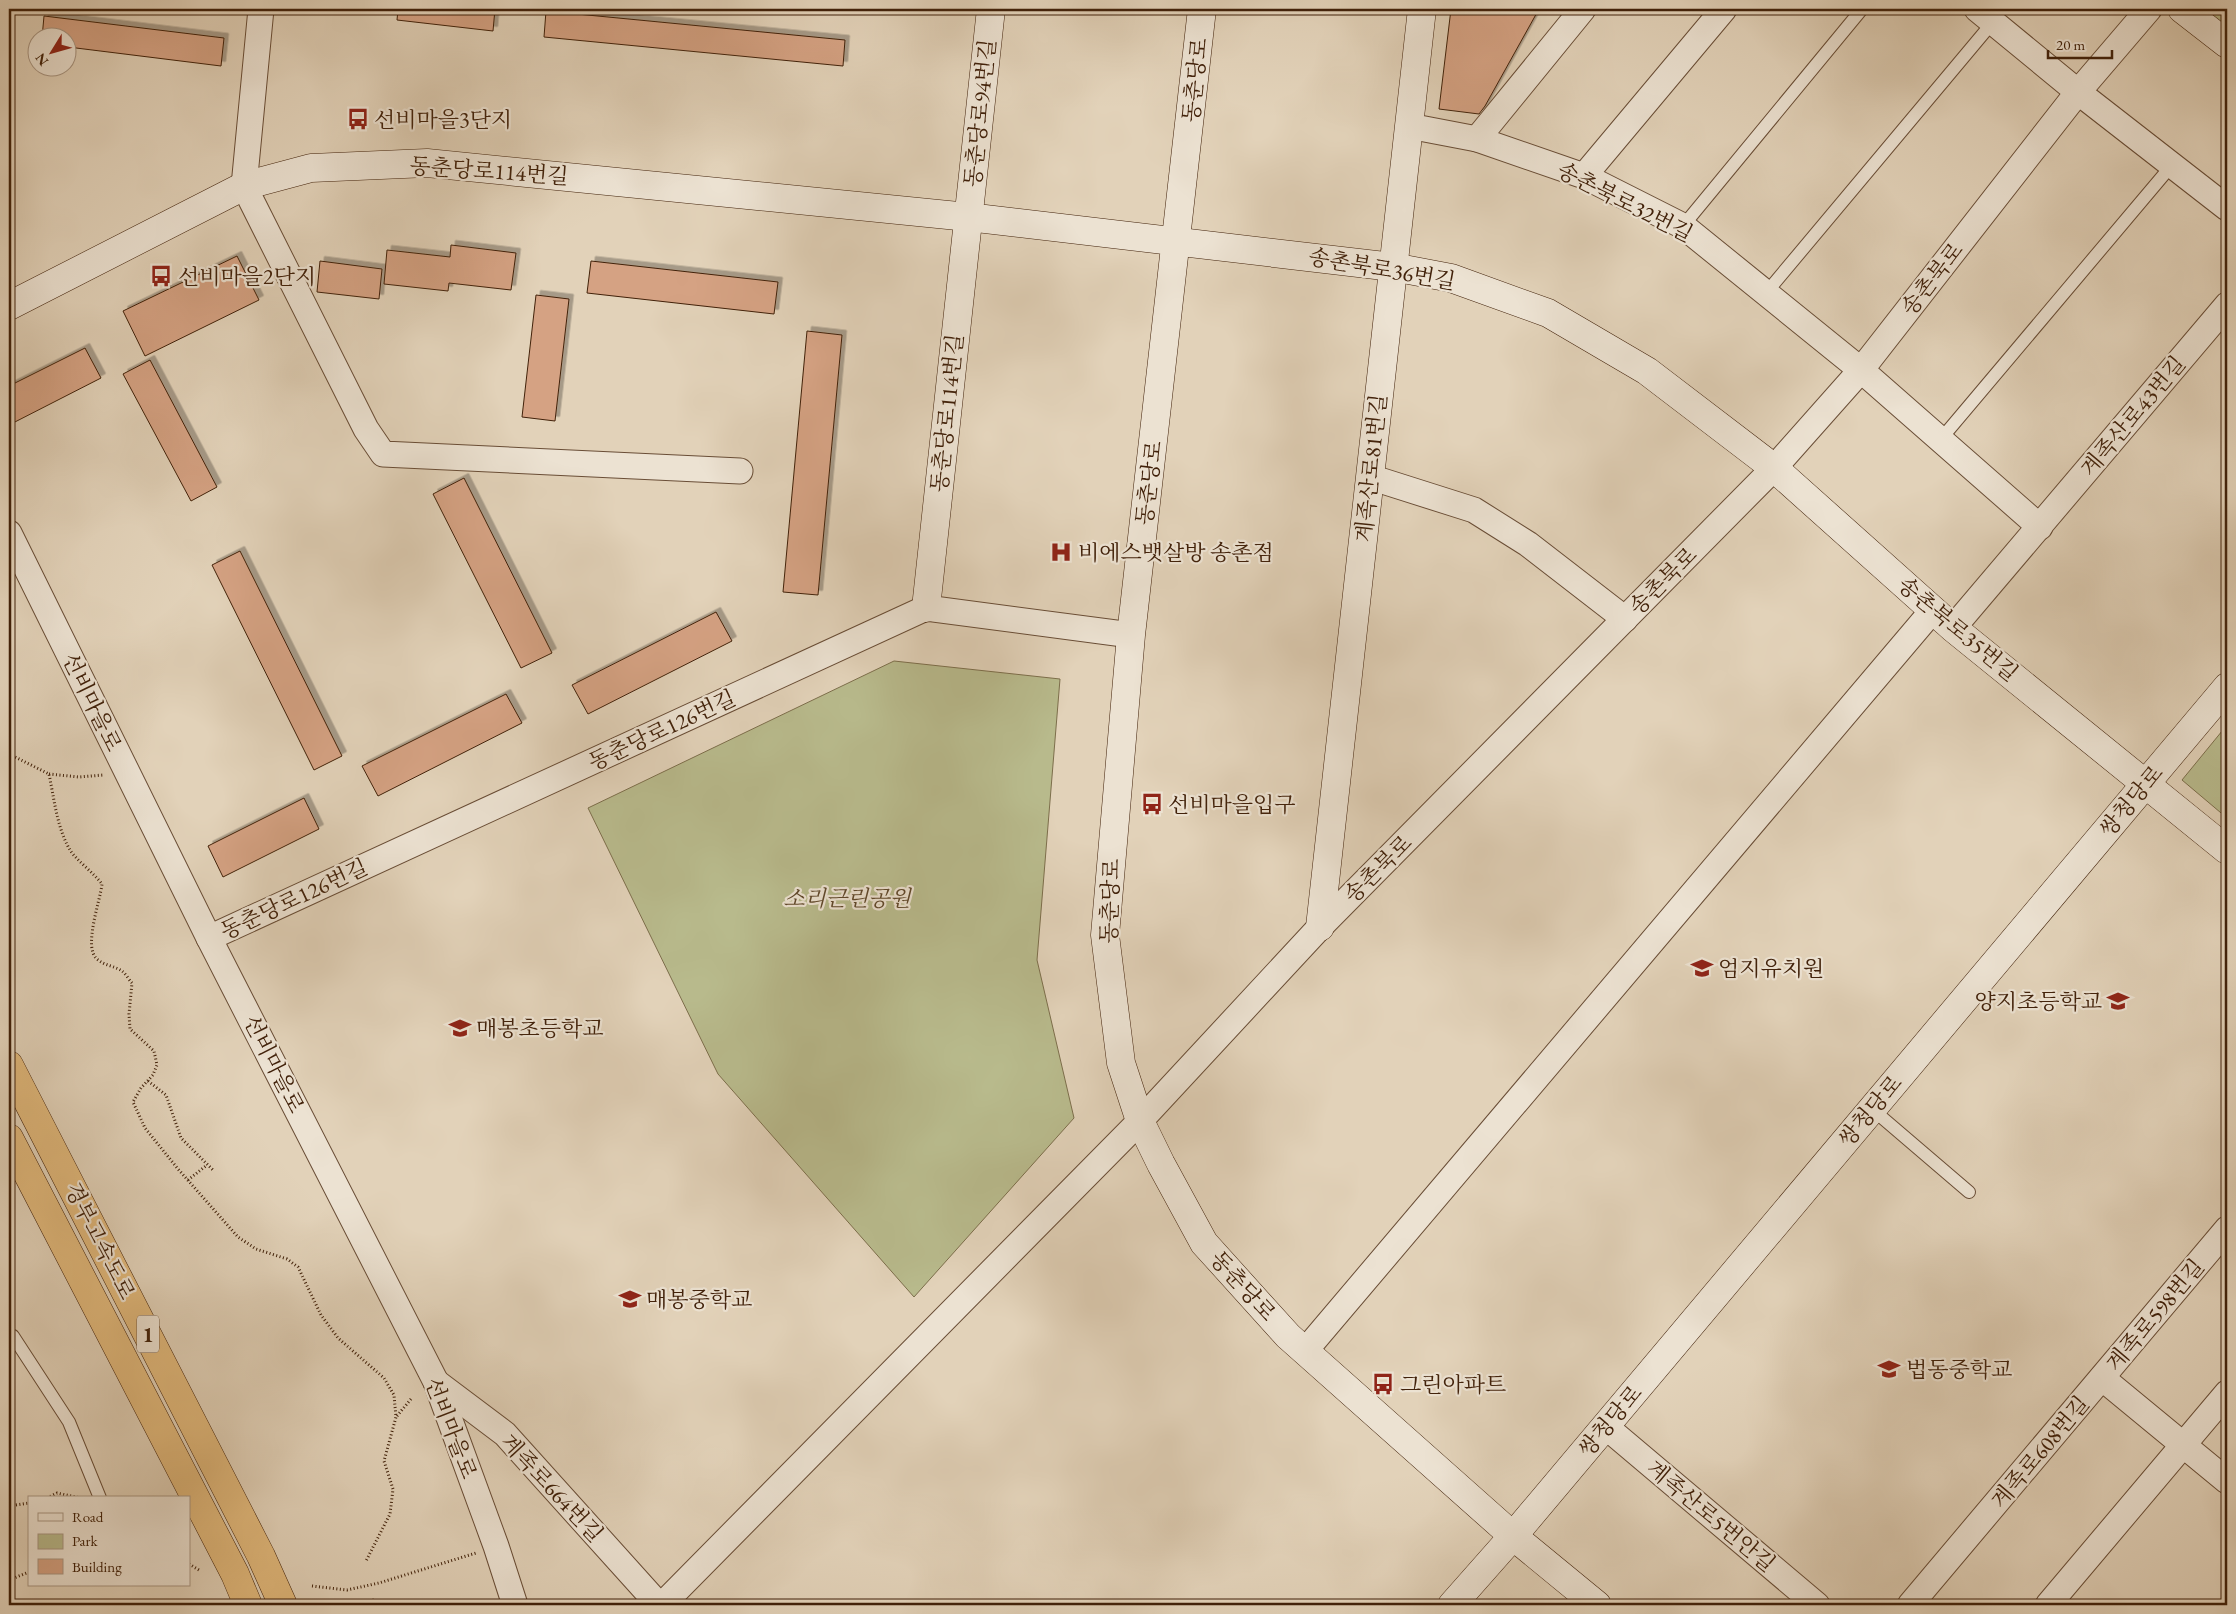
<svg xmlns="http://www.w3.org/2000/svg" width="2236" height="1614" font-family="'EB Garamond','Noto Serif KR',serif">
<defs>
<filter id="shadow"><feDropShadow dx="4.5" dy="-4.5" stdDeviation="0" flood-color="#0004"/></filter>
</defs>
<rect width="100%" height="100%" fill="#e2d2b9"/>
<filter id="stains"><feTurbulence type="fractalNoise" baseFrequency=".004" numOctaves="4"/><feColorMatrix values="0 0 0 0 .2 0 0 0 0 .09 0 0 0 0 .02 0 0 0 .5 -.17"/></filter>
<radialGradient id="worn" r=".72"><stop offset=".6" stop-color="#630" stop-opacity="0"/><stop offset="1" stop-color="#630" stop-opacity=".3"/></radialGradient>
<g fill="#b8ba8c" stroke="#7c6e4b">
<path d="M2200 9H2227V32Z"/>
<path d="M894 661 1060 679 1037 960 1074 1118 914 1297 718 1074 588 808Z"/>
<path d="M2227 725V818L2182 780Z"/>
</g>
<g fill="#d5a283" stroke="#41210a" filter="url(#shadow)">
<path d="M398 9H495L493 31 397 20Z"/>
<path d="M1451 9H1539L1485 106 1479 114 1439 109Z"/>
<path d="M546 11 845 40 843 66 544 37Z"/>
<path d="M44 16 224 38 221 66 68 47V38H42Z"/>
<path d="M451 245 516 253 511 290 449 283 448 291 384 284 387 250 450 257Z"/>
<path d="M237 256 259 300 145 356 123 311Z"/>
<path d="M320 261 382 269 379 299 317 292Z"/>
<path d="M591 261 778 282 774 314 587 293Z"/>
<path d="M536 295 569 299 555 421 522 417Z"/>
<path d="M807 331 842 335 818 595 783 592Z"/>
<path d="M85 348 101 378 9 425V386Z"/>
<path d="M150 360 217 487 191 501 123 374Z"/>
<path d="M464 478 552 653 521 668 433 494Z"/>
<path d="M240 551 342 756 314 770 212 565Z"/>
<path d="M716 612 732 641 588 714 572 685Z"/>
<path d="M506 694 522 723 378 796 362 766Z"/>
<path d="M304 798 319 829 223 877 208 846Z"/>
</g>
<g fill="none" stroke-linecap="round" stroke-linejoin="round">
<g stroke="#694d36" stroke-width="14">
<g id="lane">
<path d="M1683 226 1862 9"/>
<path d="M1766 293 1993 22"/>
<path d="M1941 439 2172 165"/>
<path d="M1872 1109 1969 1192"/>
<path d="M9 1337 13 1336 69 1422 100 1498"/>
</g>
</g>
<g stroke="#694d36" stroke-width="27">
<g id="street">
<path d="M261 9 244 186 366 429 383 454 740 471"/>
<path d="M1977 9 2078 92 2227 208"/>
<path d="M1409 126 1477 139 1584 176 1683 226 1861 370 2040 527"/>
<path d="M1477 139 1583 9"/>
<path d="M1584 176 1724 9"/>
<path d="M1370 477 1474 510 1528 544 1625 619"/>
<path d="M9 533 209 938 436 1382 496 1546 515 1605"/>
<path d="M1953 628 2227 305"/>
<path d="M209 938 926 608 1131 635"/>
<path d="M1305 1351 1933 610"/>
<path d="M2102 1378 2227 1481"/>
<path d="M436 1382 505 1434 659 1605"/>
<path d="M1605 1426 1817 1605"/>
<path d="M662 1605 1140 1121 1320 927 1774 468 1861 370 2078 92 2149 9"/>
<path d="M1910 1605 2227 1229"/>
<path d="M2048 1605 2227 1393"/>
</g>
</g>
<g stroke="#41210a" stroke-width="29">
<g id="secondary">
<path d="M1202 9 1131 635 1105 935 1121 1063 1140 1121 1161 1164 1204 1243 1288 1336 1513 1536 1597 1605"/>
<path d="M2182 9 2227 44"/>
<path d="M9 306 244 186 311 168 427 163 968 217 1393 267 1451 278 1548 313 1647 371 1774 468 1953 628 2227 850"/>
<path d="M926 608 991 9"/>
<path d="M1320 927 1422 9"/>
<path d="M1452 1605 1513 1536 2227 687"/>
</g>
</g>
<g stroke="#41210a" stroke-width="29">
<g id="highway">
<path d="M9 1065 261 1556 283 1605"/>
<path d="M9 1138 235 1574 248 1605"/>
</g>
</g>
<g stroke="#41210a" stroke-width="3" stroke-dasharray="1 2.5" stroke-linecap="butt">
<path d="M9 754 49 774C54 798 57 828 70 850 76 860 94 873 102 884 100 902 83 947 97 959 105 966 115 966 122 971 126 974 129 980 132 983L129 1014 130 1029 154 1051 157 1065 153 1075 141 1088 133 1102 145 1128 178 1169 238 1237 256 1249 287 1259 298 1267 321 1315 338 1338 384 1378 394 1395 396 1417 384 1461 393 1489 390 1514 366 1561"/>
<path d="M49 774 79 777 103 775"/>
<path d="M148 1081 166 1095 181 1138 214 1171"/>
<path d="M188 1180 207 1165"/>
<path d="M9 1313 13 1319"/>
<path d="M397 1416 411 1399"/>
<path d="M47 1498 57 1493 80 1498"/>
<path d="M9 1506 29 1503"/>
<path d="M189 1564 199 1570"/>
<path d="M9 1580 29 1572"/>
<path d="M312 1586 347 1590 379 1583 476 1553"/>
<path d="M372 1599 374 1605"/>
</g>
<use href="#lane" stroke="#ece2d2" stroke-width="12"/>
<use href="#street" stroke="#ece2d2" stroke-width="25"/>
<use href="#secondary" stroke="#ece2d2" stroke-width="28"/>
<use href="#highway" stroke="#e1b97c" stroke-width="28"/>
</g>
<defs>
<g id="bus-bare" transform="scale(1.725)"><path d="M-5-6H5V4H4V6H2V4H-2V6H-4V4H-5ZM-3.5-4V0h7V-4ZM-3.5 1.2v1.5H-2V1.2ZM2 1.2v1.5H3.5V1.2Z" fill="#8f2418" stroke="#ece2d2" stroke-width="2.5" paint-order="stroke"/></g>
<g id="hospital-bare" transform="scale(1.725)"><path d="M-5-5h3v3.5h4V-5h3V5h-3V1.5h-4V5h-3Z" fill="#8f2418" stroke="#ece2d2" stroke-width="2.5" paint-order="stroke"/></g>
<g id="school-bare" transform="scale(1.725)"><path d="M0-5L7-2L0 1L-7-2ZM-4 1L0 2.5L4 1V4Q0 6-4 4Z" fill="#8f2418" stroke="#ece2d2" stroke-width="2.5" paint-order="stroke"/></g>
</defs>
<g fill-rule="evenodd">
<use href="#bus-bare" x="358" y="119"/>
<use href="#bus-bare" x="161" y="276"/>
<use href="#hospital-bare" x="1061" y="552"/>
<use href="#bus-bare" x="1152" y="804"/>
<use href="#school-bare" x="1702" y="968"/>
<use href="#school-bare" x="2118" y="1001"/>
<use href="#school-bare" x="460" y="1028"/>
<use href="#school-bare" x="630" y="1299"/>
<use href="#school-bare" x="1889" y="1369"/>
<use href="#bus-bare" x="1383" y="1384"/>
</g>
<g text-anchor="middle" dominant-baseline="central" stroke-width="4.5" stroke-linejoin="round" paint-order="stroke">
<rect fill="#ece2d2" stroke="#745b46" stroke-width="1" x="137" y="1315.5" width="22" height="37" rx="4"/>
<g font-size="21" font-weight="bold" fill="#41210a">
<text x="148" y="1334">1</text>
</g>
<g font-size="22" fill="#41210a" stroke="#ece2d2">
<text transform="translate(1195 80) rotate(-84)">동춘당로</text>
<text transform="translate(980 113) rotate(-84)">동춘당로94번길</text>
<text transform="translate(489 171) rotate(4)">동춘당로114번길</text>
<text transform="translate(1625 202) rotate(27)">송촌북로32번길</text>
<text transform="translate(1382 269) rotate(10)">송촌북로36번길</text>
<text transform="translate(1932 279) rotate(-52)">송촌북로</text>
<text transform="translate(947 413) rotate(-84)">동춘당로114번길</text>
<text transform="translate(2133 416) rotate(-50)">계족산로43번길</text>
<text transform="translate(1371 468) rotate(-84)">계족산로81번길</text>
<text transform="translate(1149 483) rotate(-83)">동춘당로</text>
<text transform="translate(1663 581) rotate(-45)">송촌북로</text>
<text transform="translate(1958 629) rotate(40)">송촌북로35번길</text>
<text transform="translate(92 702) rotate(64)">선비마을로</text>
<text transform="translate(662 730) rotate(-25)">동춘당로126번길</text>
<text transform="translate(2131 801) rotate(-50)">쌍청당로</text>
<text transform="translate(1378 869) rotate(-45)">송촌북로</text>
<text transform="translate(294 899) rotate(-25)">동춘당로126번길</text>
<text transform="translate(1110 901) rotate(-88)">동춘당로</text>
<text transform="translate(274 1064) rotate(63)">선비마을로</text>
<text transform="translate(1870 1111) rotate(-50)">쌍청당로</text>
<text transform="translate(100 1241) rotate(63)">경부고속도로</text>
<text transform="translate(1243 1286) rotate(48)">동춘당로</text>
<text transform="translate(2155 1315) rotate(-50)">계족로598번길</text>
<text transform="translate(1610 1421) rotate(-50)">쌍청당로</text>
<text transform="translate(451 1428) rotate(69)">선비마을로</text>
<text transform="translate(2040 1452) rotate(-50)">계족로608번길</text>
<text transform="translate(552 1488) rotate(47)">계족로664번길</text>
<text transform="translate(1711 1516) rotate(40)">계족산로5번안길</text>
</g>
<g font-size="22" fill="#41210a" stroke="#ece2d2" text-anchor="start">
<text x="374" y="119">선비마을3단지</text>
<text x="178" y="276">선비마을2단지</text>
<text x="1078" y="552">비에스뱃살방 송촌점</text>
<text x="1168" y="804">선비마을입구</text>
<text x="1718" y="968">엄지유치원</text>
<text x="2102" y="1001" text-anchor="end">양지초등학교</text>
<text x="476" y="1028">매봉초등학교</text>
<text x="646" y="1299">매봉중학교</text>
<text x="1906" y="1369">법동중학교</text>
<text x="1400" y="1384">그린아파트</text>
</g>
<g font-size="22" font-style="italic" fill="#5f472a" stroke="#ece2d2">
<text x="847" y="898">소리근린공원</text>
</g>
</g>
<rect width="2236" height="1614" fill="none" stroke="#e2d2b9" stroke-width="30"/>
<rect x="10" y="10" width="2216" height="1594" fill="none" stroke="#41210a" stroke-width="2.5"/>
<rect x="15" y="15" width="2206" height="1584" fill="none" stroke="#41210a"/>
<rect x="28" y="1496" width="162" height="90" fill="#ece2d2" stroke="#a89582"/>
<rect x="38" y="1513" width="25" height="8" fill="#ece2d2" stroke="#a89582"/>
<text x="72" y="1522" font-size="15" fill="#41210a">Road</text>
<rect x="38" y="1534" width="25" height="15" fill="#b8ba8c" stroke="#a89582"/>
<text x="72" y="1546" font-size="15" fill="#41210a">Park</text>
<rect x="38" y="1559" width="25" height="15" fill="#d5a283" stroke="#a89582"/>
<text x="72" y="1572" font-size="15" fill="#41210a">Building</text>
<g transform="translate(52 52) rotate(233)"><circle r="24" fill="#ece2d2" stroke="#a89582"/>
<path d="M0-4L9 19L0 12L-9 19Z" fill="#8f2418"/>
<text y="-8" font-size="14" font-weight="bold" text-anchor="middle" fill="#41210a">N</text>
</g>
<path d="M2048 50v8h64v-8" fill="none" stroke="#41210a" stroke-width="2.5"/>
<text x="2056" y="50" font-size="15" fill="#41210a" stroke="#ece2d2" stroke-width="4" paint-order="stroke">20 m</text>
<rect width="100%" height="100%" filter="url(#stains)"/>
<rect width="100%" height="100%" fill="url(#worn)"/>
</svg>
